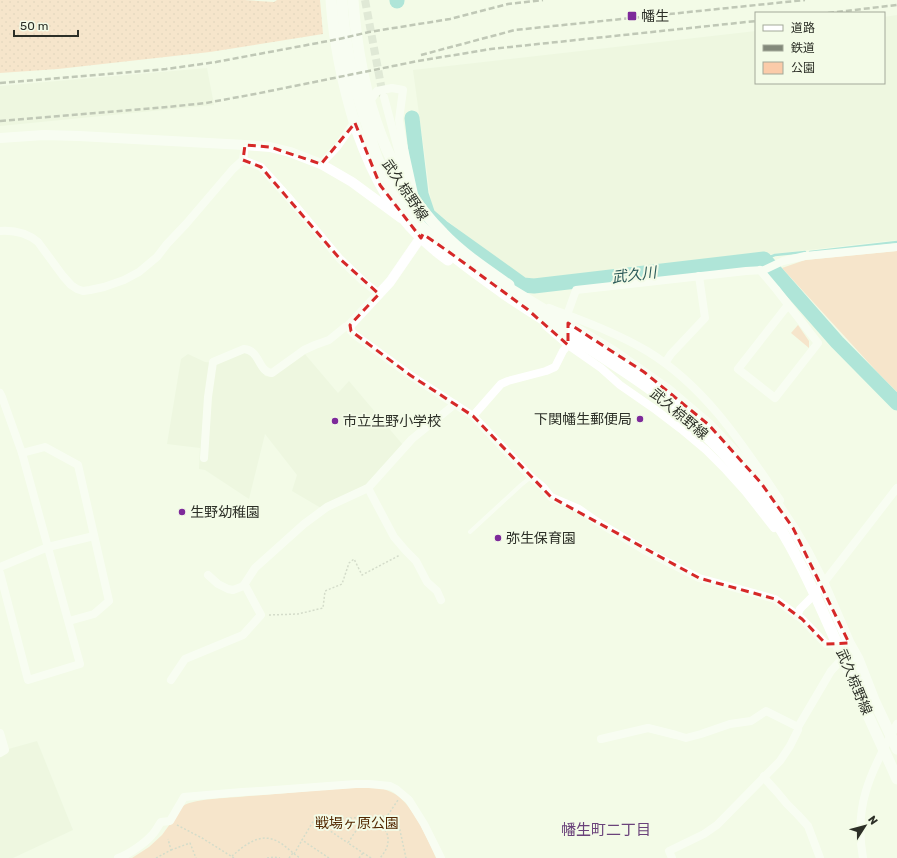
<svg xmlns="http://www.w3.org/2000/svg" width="897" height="858" font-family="Rubik,'Noto Sans JP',sans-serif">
<defs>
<pattern id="grass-dots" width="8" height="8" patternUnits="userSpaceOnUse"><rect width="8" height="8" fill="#fbcba9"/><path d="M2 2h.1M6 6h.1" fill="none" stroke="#d7af91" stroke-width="1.8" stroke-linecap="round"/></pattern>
</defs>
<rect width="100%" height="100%" fill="#f3fbe7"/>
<g fill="#e8f2d7">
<path d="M897 15V240L532 281 524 280 518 276 432 209 413 70 756 31V83H884V17Z"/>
<path d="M207 68 214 105 0 126V86Z"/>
<path d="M247 351 253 356 265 376 271 377 304 353 338 393 349 381 403 445 371 482 321 508 292 491 297 475 265 434 249 499 205 470 199 469 200 448 167 444 181 359 188 354 205 362 215 363Z"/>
<path d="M37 741 73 830 13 858H0V753L5 750Z"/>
</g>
<path fill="url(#grass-dots)" d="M0 0H244L274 2 277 0H320L323 34 210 52 58 69 0 73Z"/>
<g fill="#fbcba9">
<path d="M897 251V392L879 374 782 268 805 260Z"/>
<path d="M798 325 809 341V348L791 333Z"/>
<path d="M378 787C384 789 390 791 395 794 413 805 428 839 436 858H132L149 847 162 835 183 806C195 798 234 798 249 796 292 793 335 788 378 787Z"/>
</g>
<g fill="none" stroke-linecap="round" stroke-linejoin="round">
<g stroke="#5dcbc6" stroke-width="2.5">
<path d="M810 252 897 242"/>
<path d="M764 259 775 255 805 252"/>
</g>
<g stroke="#5dcbc6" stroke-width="15">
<path d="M397 0V1"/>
<path d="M412 118 421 194 428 215 442 227 523 285 534 286 764 259 837 342 897 403"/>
</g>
<path stroke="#cbd2c1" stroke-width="8" stroke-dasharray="8 4" stroke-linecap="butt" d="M365 0 383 96"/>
<g stroke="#b0b6a6" stroke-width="1.5" stroke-dasharray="2 2" stroke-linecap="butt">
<path d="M269 615 298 614 323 608 325 591 342 584 349 563 354 559 362 575 400 555"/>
<path d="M314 820 387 816 399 826 406 858"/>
<path d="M177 825 202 838 234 858"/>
<path d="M381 825 398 800"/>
<path d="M171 850 190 843 196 858"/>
<path d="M294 854 302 840"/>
<path d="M232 856C244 846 259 832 277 841 285 845 292 853 300 858"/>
<path d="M156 858 171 850 168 839"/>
<path d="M267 858 274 857 280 858"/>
<path d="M289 858 293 853"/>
<path d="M329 858 302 840 314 820 348 843"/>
<path d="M359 858 363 853"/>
<path d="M371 858 348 843C352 837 356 829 362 825 374 818 389 827 388 841 388 848 384 853 380 858"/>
</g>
<path stroke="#fff" stroke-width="4" d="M470 532 521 485 531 477"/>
<g stroke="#fff" stroke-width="8">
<path d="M384 97 404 172"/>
<path d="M368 104 377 91 392 88 403 90 399 120 403 144 414 194"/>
<path d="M243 160 261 167 289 198 340 259 363 281 379 294"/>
<path d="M321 164 337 147 356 120"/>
<path d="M0 231C14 230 27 233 38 242L63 276 71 285 77 289 83 291 90 290 104 287 124 280 139 272 157 257 167 244 186 224 233 169 243 160 245 145"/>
<path d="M760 270 776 289 818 343 775 398 738 369 788 305"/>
<path d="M549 308C583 321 617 333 647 351 705 386 743 445 780 500"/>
<path d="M546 326 568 345 601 368 620 385 656 410 681 429 706 450 726 470 745 491 774 528"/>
<path d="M665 363 671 354 705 318 699 276"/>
<path d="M0 393 2 397 22 453 80 664 28 680 0 573"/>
<path d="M473 416 501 384 508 381 546 371 555 367 563 351 568 345 567 315 576 290 746 271 764 270 783 261 805 256 897 247"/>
<path d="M22 453 45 447 78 465 109 601 94 614 69 621"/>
<path d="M204 458 208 397 213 362 244 349C260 350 258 372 272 373L304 350 315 345 329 340 345 327 350 325 351 331 355 335 410 375 473 416 531 477 543 487 551 497 579 509 596 521 646 551 699 578 775 599 802 619 826 644H841"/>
<path d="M368 488 394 537 406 551 416 561 427 582 437 591 441 600"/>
<path d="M0 567 48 547 94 536"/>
<path d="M208 575 218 584 228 589 233 590 241 587 244 585 255 568 304 524 327 507 368 488 412 439 455 404"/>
<path d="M797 616 800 609 815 594 897 488"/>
<path d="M171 680 185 659 243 635 261 615 246 587 244 585"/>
<path d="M0 733 5 750 0 753"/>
<path d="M601 739 648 728 676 735 686 738 701 734 730 724 751 721 766 711 798 727 831 671 843 658 854 651"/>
<path d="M764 776 767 781 777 792 787 804 798 815 808 826 820 858"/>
<path d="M118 858C128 855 145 843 152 835 156 831 158 826 161 822L170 821 184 797 242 792 261 791 356 784H369L390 786 396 789 409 800 424 824 441 858"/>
<path d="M672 858 669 851 704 834 717 825 780 761 790 746 798 730V727"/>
<path d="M863 858C853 803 872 771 897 724"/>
</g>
<g stroke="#fff" stroke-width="10">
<path d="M0 138 44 135 79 136 245 145 270 147 290 152 321 164 352 182 401 218"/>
<path d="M350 325 390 282 423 234"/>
</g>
<g stroke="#fff" stroke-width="11">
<path d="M331 0C334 44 343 86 356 128 364 151 374 175 387 196 403 221 424 243 448 260"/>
<path d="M342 0C344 42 353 83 366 122 370 134 373 148 378 160 387 179 399 198 412 215 437 247 471 270 503 293 577 344 659 384 721 451 751 483 778 521 798 560 819 600 836 642 854 683 867 715 883 747 897 779"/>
<path d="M353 0C359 84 382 172 443 233 462 253 486 269 509 285"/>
<path d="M502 284 614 352 668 390 709 425 744 462 777 504 793 528 807 552 823 583 849 643 858 659 874 700 897 749"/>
</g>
<g stroke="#83897b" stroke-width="2.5" stroke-dasharray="6 3" stroke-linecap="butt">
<path d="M828 13 897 5"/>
<path d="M421 55 515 30 805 0"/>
<path d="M0 83 166 69 216 62 339 39 369 32 450 19 508 4 543 0"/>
<path d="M0 121 167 107 206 103 255 94 418 61 491 49 756 21"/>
</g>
</g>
<path d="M0 0H897V858H0ZM355 123 380 185 421 238 423 234 449 252 527 309 568 345V323L644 372 709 425 761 483 793 528 849 643 826 644 802 619 775 599 699 578 551 497 473 416 410 375 351 331 350 325 379 294 340 259 261 167 243 160 245 145 270 147 321 164Z" fill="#f3fbe7" fill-opacity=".55" fill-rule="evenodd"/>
<path fill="none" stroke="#d62828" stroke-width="3" stroke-dasharray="8 5" stroke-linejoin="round" d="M355 123 380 185 421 238 423 234 449 252 527 309 568 345V323L644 372 709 425 761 483 793 528 849 643 826 644 802 619 775 599 699 578 551 497 473 416 410 375 351 331 350 325 379 294 340 259 261 167 243 160 245 145 270 147 321 164Z"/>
<g fill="#7d2a9a" stroke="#f3fbe7" stroke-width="1.5">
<rect x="627" y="11" width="10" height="10" rx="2"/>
<circle cx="640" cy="419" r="4"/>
<circle cx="335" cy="421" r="4"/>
<circle cx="182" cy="512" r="4"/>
<circle cx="498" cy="538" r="4"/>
</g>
<g text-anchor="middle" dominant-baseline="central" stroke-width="4" stroke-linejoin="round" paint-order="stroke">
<g font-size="14" fill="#2c2f27" stroke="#f3fbe7" text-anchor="start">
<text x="641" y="16">幡生</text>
<text x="632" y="419" text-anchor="end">下関幡生郵便局</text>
<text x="343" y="421">市立生野小学校</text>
<text x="190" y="512">生野幼稚園</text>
<text x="506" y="538">弥生保育園</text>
</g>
<g font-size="14" fill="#2c2f27" stroke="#f3fbe7">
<text transform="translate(405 190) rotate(56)">武久椋野線</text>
<text transform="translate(679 414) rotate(40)">武久椋野線</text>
<text transform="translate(854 682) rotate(67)">武久椋野線</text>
</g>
<g font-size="14" fill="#522801" stroke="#f3fbe7">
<text x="357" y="823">戦場ヶ原公園</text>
</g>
<g font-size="15" font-style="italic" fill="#2c5b59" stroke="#f3fbe7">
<text transform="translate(634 275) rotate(-7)">武久川</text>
</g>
<g font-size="15" fill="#6a427a" stroke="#f3fbe7">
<text x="606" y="830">幡生町二丁目</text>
</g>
</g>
<rect x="755" y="12" width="130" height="72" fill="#f3fbe7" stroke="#a3a99a"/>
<rect x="763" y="25" width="20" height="6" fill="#ffffff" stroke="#a3a99a"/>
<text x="791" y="32" font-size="12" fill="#2c2f27">道路</text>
<rect x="763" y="45" width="20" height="6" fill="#83897b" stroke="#a3a99a"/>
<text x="791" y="52" font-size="12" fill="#2c2f27">鉄道</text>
<rect x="763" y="62" width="20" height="12" fill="#fbcba9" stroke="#a3a99a"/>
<text x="791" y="72" font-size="12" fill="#2c2f27">公園</text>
<g transform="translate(865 826) rotate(54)" stroke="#f3fbe7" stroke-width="3" paint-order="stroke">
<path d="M0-3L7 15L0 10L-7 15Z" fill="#2c2f27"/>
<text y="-6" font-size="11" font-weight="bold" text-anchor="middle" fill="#2c2f27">N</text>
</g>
<path d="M14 30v6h64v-6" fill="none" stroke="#2c2f27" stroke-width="2"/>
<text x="20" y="30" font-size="12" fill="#2c2f27" stroke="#f3fbe7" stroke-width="3" paint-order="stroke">50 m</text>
</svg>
